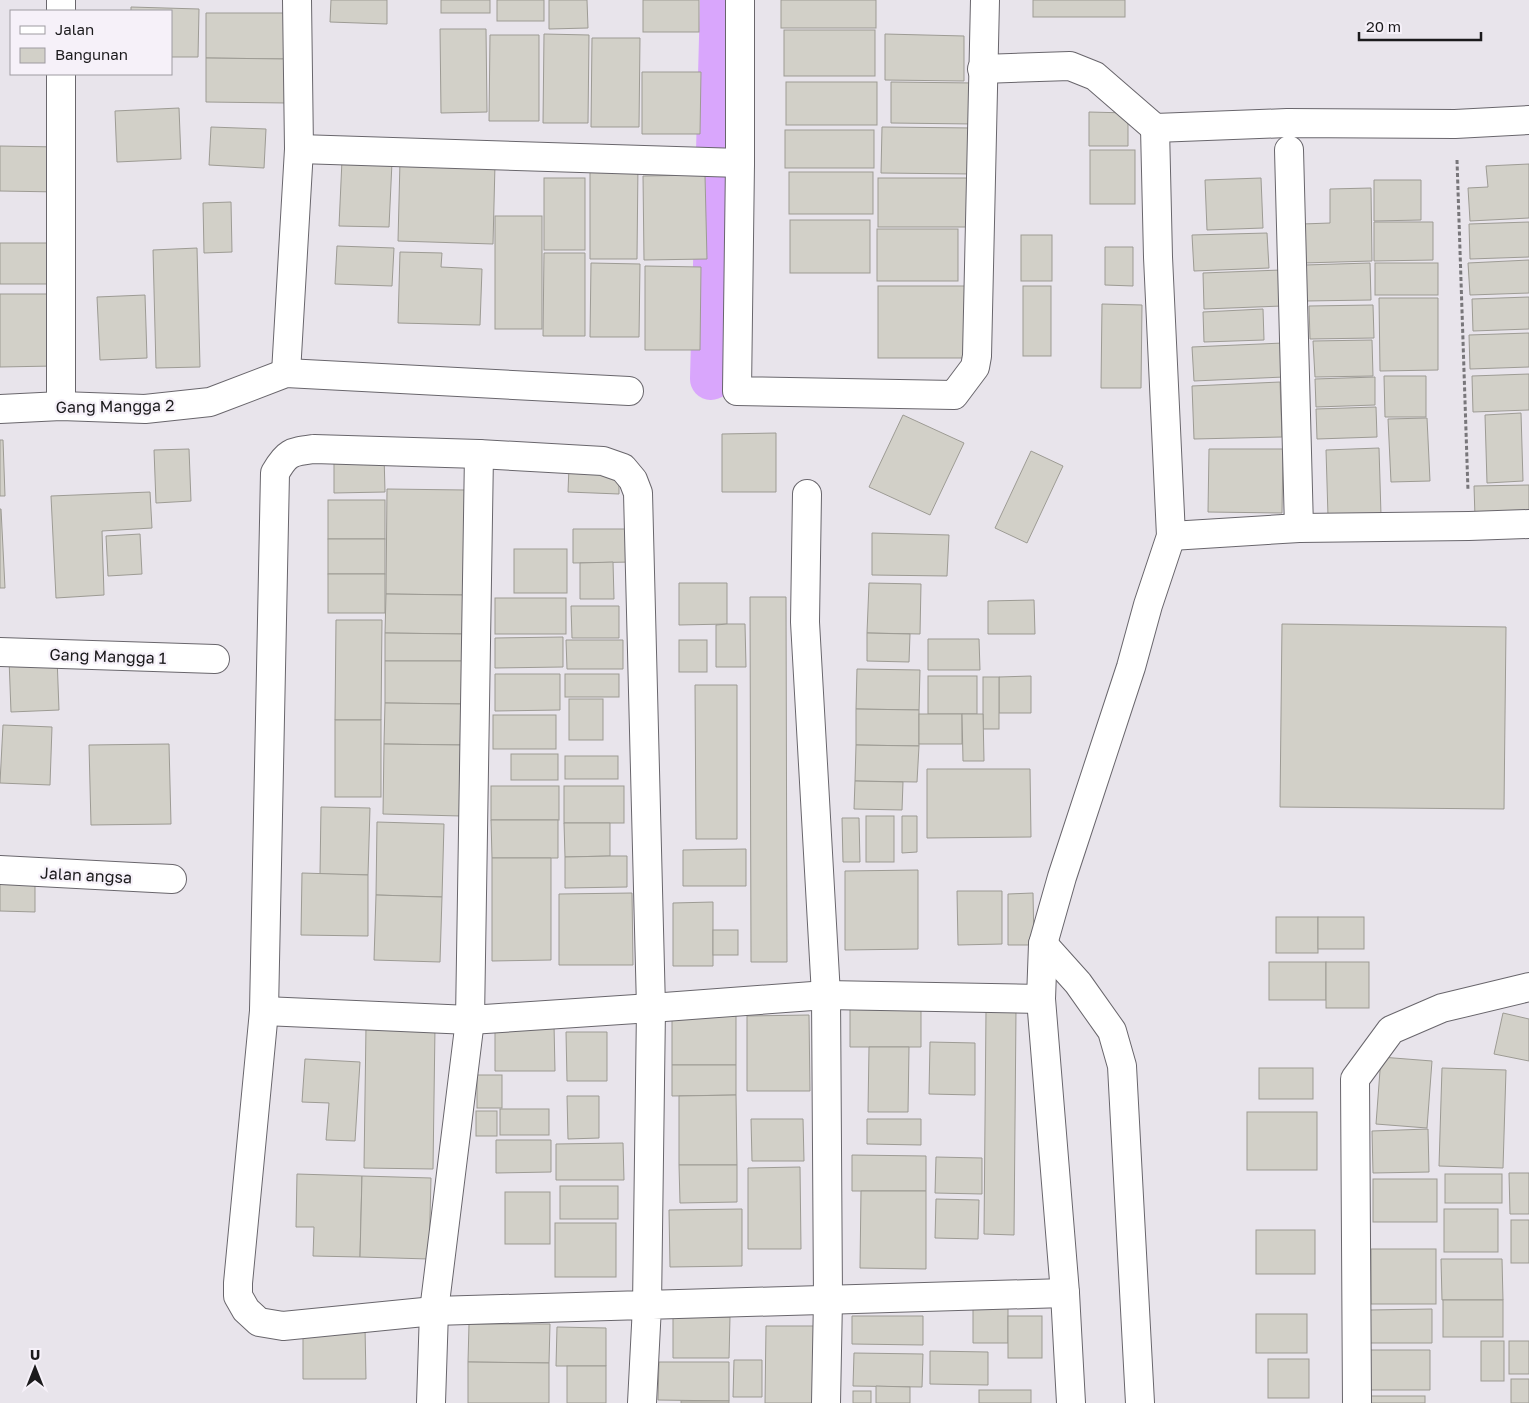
<svg xmlns="http://www.w3.org/2000/svg" width="1529" height="1403" font-family="'Golos Text',sans-serif">
<rect width="100%" height="100%" fill="#e8e4eb"/>
<g fill="none" stroke-linecap="round" stroke-linejoin="round">
<path stroke="#d9a6fc" stroke-width="42" d="M711 379 721 0"/>
</g>
<g fill="#d2d0c8" stroke="#9d9b94">
<path d="M331 0H387V24L330 22Z"/>
<rect x="441" y="0" width="49" height="13"/>
<rect x="497" y="0" width="47" height="21"/>
<path d="M549 0H587L588 28 549 29Z"/>
<rect x="643" y="0" width="56" height="32"/>
<rect x="781" y="0" width="95" height="28"/>
<rect x="1033" y="0" width="92" height="17"/>
<path d="M131 7 199 9 198 57H171V11H131Z"/>
<path d="M206 13H288L287 59 206 58Z"/>
<path d="M440 29H486L487 112 441 113Z"/>
<rect x="784" y="30" width="91" height="46"/>
<path d="M544 34 589 35 588 123H543Z"/>
<path d="M885 34 964 36V81L885 80Z"/>
<path d="M490 35H539V121H489Z"/>
<path d="M592 38H640L639 127H591Z"/>
<path d="M206 58 287 59V103L206 102Z"/>
<path d="M642 72H701L700 134H642Z"/>
<rect x="786" y="82" width="91" height="43"/>
<path d="M891 82 975 83 974 124 891 123Z"/>
<path d="M179 108 181 159 117 162 115 111Z"/>
<path d="M1089 112 1128 113V146H1089Z"/>
<path d="M211 127 266 129 264 168 209 165Z"/>
<path d="M882 127 973 128 972 174 881 173Z"/>
<rect x="785" y="130" width="89" height="38"/>
<path d="M0 146 59 147V192L0 191Z"/>
<rect x="1090" y="150" width="45" height="54"/>
<path d="M342 160 392 162 389 227 339 226Z"/>
<path d="M400 161 495 164 493 244 398 241Z"/>
<path d="M590 163H638L637 259H590Z"/>
<path d="M1529 164V218L1470 221 1468 188 1488 187 1486 166Z"/>
<rect x="789" y="172" width="84" height="42"/>
<path d="M705 175 707 259 644 260 643 176Z"/>
<rect x="544" y="178" width="41" height="72"/>
<rect x="878" y="178" width="95" height="49"/>
<path d="M1261 178 1263 228 1207 230 1205 180Z"/>
<path d="M1374 180H1421V220L1374 221Z"/>
<path d="M1371 188 1372 261 1303 263 1302 224 1330 223V189Z"/>
<path d="M231 202 232 252 204 253 203 203Z"/>
<rect x="495" y="216" width="47" height="113"/>
<rect x="790" y="220" width="80" height="53"/>
<path d="M1374 222H1433V260L1374 261Z"/>
<path d="M1529 222V257L1470 259 1469 224Z"/>
<rect x="877" y="229" width="81" height="52"/>
<path d="M1267 233 1269 268 1194 271 1192 235Z"/>
<rect x="1021" y="235" width="31" height="46"/>
<rect x="0" y="243" width="56" height="41"/>
<path d="M337 246 394 248 392 286 335 284Z"/>
<path d="M1105 247H1133V286L1105 285Z"/>
<path d="M197 248 200 367 156 368 153 250Z"/>
<path d="M400 252 442 253 441 267 482 269 480 325 398 323Z"/>
<path d="M544 253H585V336H543Z"/>
<path d="M1529 260V293L1470 295 1468 263Z"/>
<path d="M591 263 640 264 639 337H590Z"/>
<path d="M1370 263 1371 300 1306 301 1305 265Z"/>
<rect x="1375" y="263" width="63" height="32"/>
<path d="M645 266 701 267 700 350H645Z"/>
<path d="M1281 270 1282 306 1204 309 1203 273Z"/>
<rect x="878" y="286" width="90" height="72"/>
<rect x="1023" y="286" width="28" height="70"/>
<path d="M0 294H53L54 366 0 367Z"/>
<path d="M145 295 147 358 100 360 97 297Z"/>
<path d="M1529 297V329L1473 331 1472 299Z"/>
<path d="M1379 298H1438V370L1380 371Z"/>
<path d="M1102 304 1142 305 1141 388H1101Z"/>
<path d="M1373 305 1374 338 1310 339 1309 306Z"/>
<path d="M1263 309 1264 340 1204 342 1203 312Z"/>
<path d="M1529 333V367L1470 369 1469 335Z"/>
<path d="M1372 340 1373 376 1315 377 1313 341Z"/>
<path d="M1283 343 1284 377 1194 381 1192 347Z"/>
<path d="M1529 374V410L1473 412 1472 376Z"/>
<path d="M1384 376H1426V417H1385Z"/>
<path d="M1375 377V405L1316 407 1315 379Z"/>
<path d="M1280 382 1282 437 1194 439 1192 386Z"/>
<path d="M1376 407 1377 437 1317 439 1316 409Z"/>
<path d="M1521 413 1523 481 1487 483 1485 415Z"/>
<path d="M903 415 964 443 930 515 869 487Z"/>
<path d="M1427 418 1430 481 1391 482 1388 419Z"/>
<path d="M776 433V492H722V434Z"/>
<path d="M0 440H3L5 496H0Z"/>
<path d="M1379 448 1381 515 1328 516 1326 450Z"/>
<path d="M189 449 191 501 156 503 154 450Z"/>
<path d="M1209 449H1283L1282 513 1208 512Z"/>
<path d="M1031 451 1063 466 1027 543 995 528Z"/>
<path d="M334 454H384L385 492 334 493Z"/>
<path d="M569 467 619 468V494L568 492Z"/>
<path d="M1529 485V516L1475 517 1474 486Z"/>
<path d="M387 489 465 490 463 595 386 594Z"/>
<path d="M150 492 152 528 102 531 104 595 56 598 51 496Z"/>
<rect x="328" y="500" width="57" height="39"/>
<path d="M0 509H1L5 588H0Z"/>
<path d="M573 529H632V562L573 563Z"/>
<path d="M872 533 949 535 947 576 872 575Z"/>
<path d="M140 534 142 574 108 576 106 536Z"/>
<rect x="328" y="539" width="57" height="35"/>
<rect x="514" y="549" width="53" height="44"/>
<path d="M613 562 614 599H580V563Z"/>
<rect x="328" y="574" width="57" height="39"/>
<path d="M679 583H727V624L679 625Z"/>
<path d="M869 583 921 584 920 634 867 633Z"/>
<path d="M386 594 463 595V634L385 633Z"/>
<path d="M750 597H786L787 962H751Z"/>
<rect x="495" y="598" width="71" height="36"/>
<path d="M1034 600 1035 634H988V601Z"/>
<path d="M571 606H619V638H572Z"/>
<path d="M336 620H382L381 720H335Z"/>
<path d="M727 624H745L746 667H716V625Z"/>
<path d="M1282 624 1506 627 1504 809 1280 807Z"/>
<path d="M385 633 463 634V661H385Z"/>
<path d="M867 633 910 634 909 662 867 661Z"/>
<path d="M563 637V667L495 668V638Z"/>
<path d="M928 639H979L980 670H928Z"/>
<path d="M566 640H623V669H567Z"/>
<rect x="679" y="640" width="28" height="32"/>
<path d="M57 657 59 710 11 712 9 659Z"/>
<path d="M385 661H463L462 704 385 703Z"/>
<path d="M857 669 920 670 919 710 856 709Z"/>
<path d="M495 674H560V710L495 711Z"/>
<rect x="565" y="674" width="54" height="23"/>
<rect x="928" y="676" width="49" height="38"/>
<path d="M1031 676V713H999V677Z"/>
<rect x="983" y="677" width="16" height="52"/>
<path d="M695 685H737V839H696Z"/>
<rect x="569" y="699" width="34" height="41"/>
<path d="M385 703 462 704 461 745 384 744Z"/>
<path d="M856 709 919 710V746L856 745Z"/>
<rect x="919" y="714" width="43" height="30"/>
<path d="M962 714H983L984 761H963Z"/>
<rect x="493" y="715" width="63" height="34"/>
<rect x="335" y="720" width="46" height="77"/>
<path d="M3 725 52 727 50 785 0 783Z"/>
<path d="M169 744 171 824 91 825 89 745Z"/>
<path d="M384 744 461 745V816L383 814Z"/>
<path d="M856 745 919 746 917 782 855 781Z"/>
<rect x="511" y="754" width="47" height="26"/>
<rect x="565" y="756" width="53" height="23"/>
<path d="M927 769H1030L1031 837 927 838Z"/>
<path d="M855 781 903 782 902 810 854 809Z"/>
<rect x="491" y="786" width="68" height="34"/>
<rect x="564" y="786" width="60" height="37"/>
<path d="M321 807 370 808 368 875 320 874Z"/>
<rect x="866" y="816" width="28" height="46"/>
<path d="M902 816H917V852L902 853Z"/>
<path d="M842 818H859L860 862H843Z"/>
<path d="M491 820H558V858H492Z"/>
<path d="M377 822 444 824 442 897 376 895Z"/>
<path d="M564 823H610V856L565 857Z"/>
<path d="M746 849V886H683V850Z"/>
<path d="M610 856H627V887L565 888V857Z"/>
<path d="M492 858H551V960L492 961Z"/>
<path d="M918 870V949L845 950V871Z"/>
<path d="M302 873 368 875V936L301 935Z"/>
<path d="M0 880 35 881V912L0 911Z"/>
<path d="M957 891H1002V944L958 945Z"/>
<path d="M632 893 633 965H559V894Z"/>
<path d="M1033 893 1034 945H1008V894Z"/>
<path d="M376 895 442 897 440 962 374 960Z"/>
<path d="M713 902V966H673V903Z"/>
<rect x="1276" y="917" width="42" height="36"/>
<rect x="1318" y="917" width="46" height="32"/>
<rect x="713" y="930" width="25" height="25"/>
<rect x="1269" y="962" width="57" height="38"/>
<rect x="1326" y="962" width="43" height="46"/>
<path d="M850 1003 921 1004V1047H850Z"/>
<path d="M986 1010H1016L1014 1235 984 1234Z"/>
<path d="M736 1013V1065H672V1014Z"/>
<path d="M1503 1013 1529 1019V1061L1494 1054Z"/>
<path d="M809 1015 810 1091H747V1016Z"/>
<path d="M495 1025H554L555 1071H495Z"/>
<path d="M366 1026 435 1027 433 1169 364 1168Z"/>
<path d="M566 1032H607V1081H567Z"/>
<path d="M930 1042 975 1043V1095L929 1094Z"/>
<path d="M869 1047H909L908 1112H868Z"/>
<path d="M1381 1057 1432 1061 1427 1128 1376 1124Z"/>
<path d="M305 1059 360 1062 355 1141 326 1140 329 1103 302 1102Z"/>
<path d="M672 1065H736V1095L672 1096Z"/>
<rect x="1259" y="1068" width="54" height="31"/>
<path d="M1442 1068 1506 1070 1503 1168 1439 1166Z"/>
<rect x="477" y="1075" width="25" height="33"/>
<path d="M736 1095 737 1165H679V1096Z"/>
<path d="M567 1096H599V1138L568 1139Z"/>
<rect x="500" y="1109" width="49" height="26"/>
<rect x="476" y="1111" width="21" height="25"/>
<rect x="1247" y="1112" width="70" height="58"/>
<path d="M751 1119H803L804 1161H752Z"/>
<path d="M867 1119H921V1145L867 1144Z"/>
<path d="M1428 1129 1429 1172 1373 1173 1372 1131Z"/>
<path d="M496 1140H551V1172L496 1173Z"/>
<path d="M623 1143 624 1180H556V1144Z"/>
<path d="M852 1155 926 1156V1191H852Z"/>
<path d="M936 1157 982 1158V1194L935 1193Z"/>
<path d="M679 1165H737V1202L680 1203Z"/>
<path d="M800 1167 801 1249H748V1168Z"/>
<path d="M1509 1173H1529V1214H1510Z"/>
<path d="M297 1174 362 1176 360 1257 313 1256 314 1227H296Z"/>
<rect x="1445" y="1174" width="57" height="29"/>
<path d="M362 1176 431 1178 429 1259 360 1257Z"/>
<rect x="1373" y="1179" width="64" height="43"/>
<rect x="560" y="1186" width="58" height="33"/>
<path d="M861 1191H926V1269L860 1268Z"/>
<rect x="505" y="1192" width="45" height="52"/>
<path d="M936 1199 979 1200 978 1239 935 1238Z"/>
<path d="M742 1209V1266L670 1267 669 1210Z"/>
<rect x="1444" y="1209" width="54" height="43"/>
<rect x="1511" y="1220" width="18" height="43"/>
<rect x="555" y="1223" width="61" height="54"/>
<rect x="1256" y="1230" width="59" height="44"/>
<rect x="1371" y="1249" width="65" height="55"/>
<path d="M1441 1259H1502L1503 1300H1442Z"/>
<rect x="1443" y="1300" width="60" height="37"/>
<path d="M973 1306 1008 1307V1343H973Z"/>
<path d="M1432 1309V1343H1370V1310Z"/>
<rect x="1256" y="1314" width="51" height="39"/>
<path d="M852 1316H923V1345L852 1344Z"/>
<rect x="1008" y="1316" width="34" height="42"/>
<path d="M673 1317H730L729 1358H673Z"/>
<path d="M469 1324H550L549 1363 468 1362Z"/>
<path d="M766 1326H814L813 1403H765Z"/>
<path d="M365 1327 366 1379H303V1328Z"/>
<path d="M557 1327 606 1328V1366H556Z"/>
<rect x="1481" y="1341" width="23" height="40"/>
<rect x="1509" y="1341" width="20" height="33"/>
<path d="M1367 1350H1430V1390H1368Z"/>
<path d="M930 1351 988 1352V1385L930 1384Z"/>
<path d="M854 1353 923 1354 922 1387 853 1386Z"/>
<rect x="1268" y="1359" width="41" height="39"/>
<path d="M734 1360H762V1397H733Z"/>
<path d="M468 1362 549 1363V1403H468Z"/>
<path d="M659 1362H729V1401L658 1400Z"/>
<rect x="567" y="1366" width="39" height="37"/>
<rect x="1511" y="1379" width="18" height="24"/>
<path d="M876 1386 910 1387V1403H876Z"/>
<rect x="979" y="1390" width="52" height="13"/>
<rect x="853" y="1391" width="18" height="12"/>
<rect x="1370" y="1396" width="55" height="7"/>
<rect x="681" y="1401" width="48" height="2"/>
</g>
<g fill="none" stroke-linecap="round" stroke-linejoin="round">
<g stroke="#69666c" stroke-width="30">
<g id="minor">
<path d="M61 0V11"/>
<path d="M740 0V163L737 391 954 395 975 367 977 356 985 0"/>
<path d="M982 69 1070 66 1095 76 1155 128"/>
<path d="M61 74V406"/>
<path d="M299 149 740 163"/>
<path d="M1289 150 1299 528"/>
<path d="M286 373 299 149 297 0"/>
<path d="M0 409 61 406 145 409 210 402 286 373 629 391"/>
<path d="M807 494 805 622 826 995 828 1299 826 1403"/>
<path d="M1171 536 1299 528 1469 526 1529 524"/>
<path d="M0 652 215 659"/>
<path d="M0 870 172 879"/>
<path d="M1043 944 1078 983 1112 1031 1122 1066 1140 1403"/>
<path d="M264 1011 470 1020 651 1008 826 995 1041 999"/>
<path d="M431 1403 434 1311 470 1020 479 454"/>
<path d="M642 1403 647 1306 651 1008 638 493 633 480 623 468 603 461 479 454 314 449C291 452 287 452 275 473L264 1011 238 1283V1296L246 1310 259 1322 283 1326 434 1311 1065 1293"/>
<path d="M1071 1403 1065 1293 1041 999 1043 944 1062 877 1131 667 1148 605 1171 536 1158 257 1155 128 1287 123 1455 124 1529 120"/>
<path d="M1357 1403 1355 1079 1391 1030 1442 1008 1529 987"/>
</g>
</g>
<path stroke="#78767a" stroke-width="3" stroke-dasharray="4 2.5" stroke-linecap="butt" d="M1457 160 1468 491"/>
<use href="#minor" stroke="#fff" stroke-width="28"/>
</g>
<g text-anchor="middle" dominant-baseline="central" stroke-width="4.5" stroke-linejoin="round" paint-order="stroke">
<g font-size="16" fill="#1b1a1c" stroke="#f6f1f9">
<text transform="translate(115 406) rotate(-1)">Gang Mangga 2</text>
<text transform="translate(108 656) rotate(2)">Gang Mangga 1</text>
<text transform="translate(86 875) rotate(3)">Jalan angsa</text>
</g>
</g>
<rect x="10" y="10" width="162" height="65" fill="#f6f1f9" stroke="#9e9ba1"/>
<rect x="20" y="26" width="25" height="8" fill="#ffffff" stroke="#9e9ba1"/>
<text x="55" y="35" font-size="15" fill="#1b1a1c">Jalan</text>
<rect x="20" y="48" width="25" height="15" fill="#d2d0c8" stroke="#9e9ba1"/>
<text x="55" y="60" font-size="15" fill="#1b1a1c">Bangunan</text>
<g transform="translate(35 1368)" stroke="#f6f1f9" stroke-width="4" paint-order="stroke">
<path d="M0-4L9 19L0 12L-9 19Z" fill="#1b1a1c"/>
<text y="-8" font-size="14" font-weight="bold" text-anchor="middle" fill="#1b1a1c">U</text>
</g>
<path d="M1359 32v8h122v-8" fill="none" stroke="#1b1a1c" stroke-width="2.5"/>
<text x="1366" y="32" font-size="15" fill="#1b1a1c" stroke="#f6f1f9" stroke-width="4" paint-order="stroke">20 m</text>
</svg>
